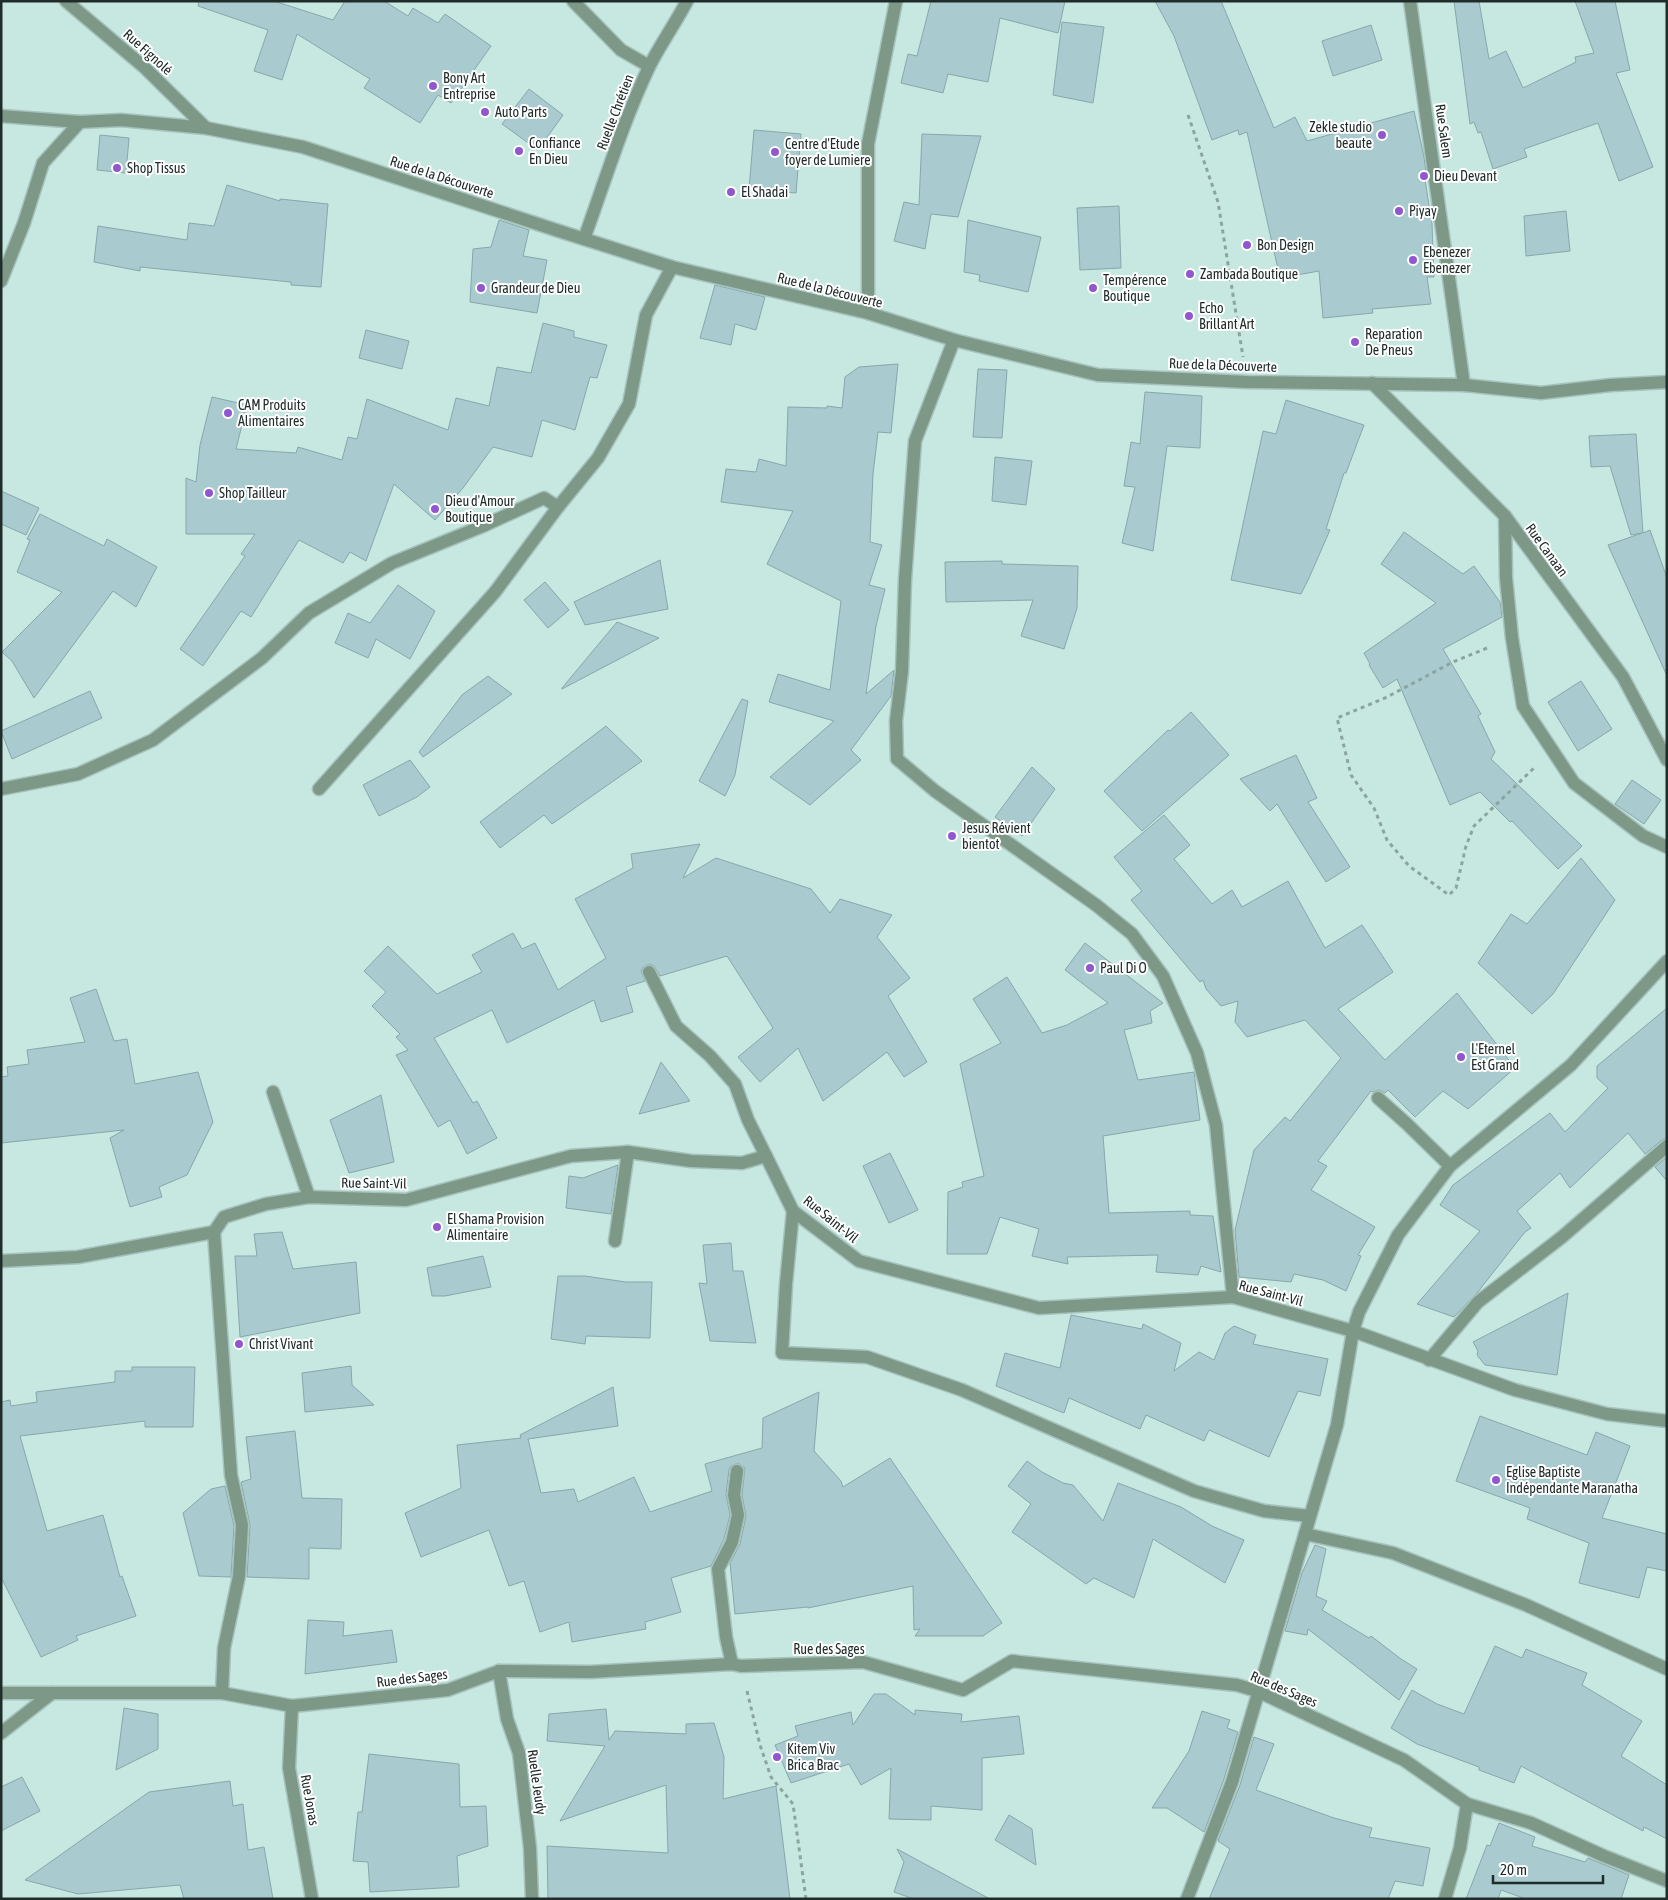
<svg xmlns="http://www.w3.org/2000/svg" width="1668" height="1900" font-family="'Asap Condensed',sans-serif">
<rect width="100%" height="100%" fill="#c7e7e1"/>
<g fill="#a9cace" stroke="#87a7ab">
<path d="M199 1H274L333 20 345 1H384L408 16 413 8 438 23 445 14 491 46 451 103 438 95 420 123 364 88 370 79 297 34 282 80 254 71 268 30 198 6Z"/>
<path d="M931 1H1065L1058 33 1000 18 988 82 948 74 943 93 901 83 908 54 917 56Z"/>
<path d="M1155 1H1221L1274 128 1295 117 1307 141 1414 111 1424 157 1427 180H1425L1432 224 1434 277H1427L1431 304 1372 309 1373 313 1323 318 1319 271 1280 278 1247 132 1239 135 1238 130 1212 140 1174 36Z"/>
<path d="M1454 1H1479L1489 59 1506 51 1523 88 1576 62 1575 57 1594 53 1575 1H1615L1630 70 1616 73 1653 167 1619 181 1598 123 1524 149 1527 157 1493 169 1481 132 1478 133 1474 122 1470 124Z"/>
<path d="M1062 22 1104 27 1093 103 1053 95Z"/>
<path d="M1371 25 1382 60 1333 76 1322 41Z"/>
<path d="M529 89 563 115 538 150 502 124Z"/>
<path d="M754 130 801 134 796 193 749 189Z"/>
<path d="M922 134 981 136 958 217 931 214 925 249 894 241 904 202 919 205Z"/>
<path d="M100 135 129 138 126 173 97 170Z"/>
<path d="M227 185 280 201V199L328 204 321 287 291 285V282L140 267V271L94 262 98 226 187 240 189 223 214 226Z"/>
<path d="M1119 206 1121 268 1080 270 1077 208Z"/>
<path d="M1566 211 1570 251 1526 256 1524 216Z"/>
<path d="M499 220 529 230 523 256 547 260 537 313 470 302 473 249 491 247Z"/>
<path d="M968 220 1041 237 1028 292 979 281 980 275 964 272Z"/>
<path d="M715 285 765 297 756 330 735 324 731 345 700 338Z"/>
<path d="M543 323 574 331V337L607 345 597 378 590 377 575 430 542 420 532 457 493 447 463 488 435 520 394 484 366 561 350 552 343 563 299 540 251 617 241 611 203 666 180 649 245 556 241 554 255 534H186V478L196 482 200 445 212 397 247 405 236 449 296 453 298 447 342 460 348 437 357 439 367 399 448 430 456 398 489 406 497 367 531 373Z"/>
<path d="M366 330 409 341 402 369 359 358Z"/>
<path d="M898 364 891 433 878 432 873 474 870 542 882 545 869 585 885 589 876 626 866 694 894 670 891 696 851 750 861 760 810 805 770 777 834 721 769 702 778 674 830 690 841 601 767 564 793 511 721 502 726 469 756 472 759 459 786 466 788 407 827 408V406L842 408 845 377 859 367Z"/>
<path d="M978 369 1007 370 1002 438 973 437Z"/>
<path d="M1145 392 1202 396 1200 448 1167 446 1153 551 1122 543 1135 487 1124 486 1131 442 1140 444Z"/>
<path d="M1286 400 1364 425 1346 473H1344L1326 529 1330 530 1309 578 1301 594 1231 580 1263 431 1276 434Z"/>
<path d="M1636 434 1643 533 1650 530 1667 578V676L1608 545 1642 533 1631 535 1610 466 1591 467 1589 436Z"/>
<path d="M995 457 1032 461 1026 505 992 501Z"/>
<path d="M1 491 39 508 26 535 1 524Z"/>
<path d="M40 514 104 546 107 539 157 567 136 607 113 591 34 698 12 661 2 652 62 592 17 572 30 540 27 539Z"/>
<path d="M1404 532 1463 574 1474 566 1500 602 1502 617 1443 649 1481 714 1478 716 1495 752 1491 759 1582 846 1558 869 1512 821 1510 822 1480 792 1450 805 1397 679 1383 688 1369 665 1370 664 1364 653 1436 603 1381 564Z"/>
<path d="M660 560 668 609 585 625 574 602Z"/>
<path d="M1002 561V564L1078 566 1077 608 1064 649 1021 636 1033 600 946 602 945 562Z"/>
<path d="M545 582 569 610 548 628 524 600Z"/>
<path d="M398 585 435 611 410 659 376 639 368 658 335 643 348 613 370 623Z"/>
<path d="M617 622 659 638 562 689V688Z"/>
<path d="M488 676 512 694 423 757 419 752 462 695Z"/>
<path d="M1581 681 1612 729 1578 751 1548 702Z"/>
<path d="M90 691 102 718 12 759 1 731Z"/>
<path d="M742 699 748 701 735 775 725 796 699 781Z"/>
<path d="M1191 712 1229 755 1142 831 1104 791 1168 730 1170 731Z"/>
<path d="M606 726 642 761 552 824 544 815 500 848 480 822Z"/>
<path d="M1296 755 1317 798 1308 802 1350 867 1326 882 1277 804 1270 811 1240 779Z"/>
<path d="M410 760 430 787 417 797 379 816 363 785Z"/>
<path d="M1032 767 1055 789 1022 836 995 817Z"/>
<path d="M1632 780 1661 800 1644 824 1615 804Z"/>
<path d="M1164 815 1190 845 1174 859 1212 904 1232 890 1242 907 1288 881 1325 948 1362 925 1393 972 1338 1009 1385 1060 1457 993 1515 1068 1468 1109 1443 1091 1415 1117 1388 1090 1385 1093 1379 1090 1372 1092 1371 1091 1318 1161 1327 1166 1311 1190 1375 1227 1358 1255 1361 1256 1346 1291 1323 1280 1294 1274 1291 1282 1239 1277 1235 1230 1254 1150 1285 1117 1290 1121 1341 1058 1305 1020 1247 1037 1235 1022 1238 1001 1221 1006 1206 989 1203 980 1200 982 1131 900 1142 891 1114 857Z"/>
<path d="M700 844 683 878 716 858 811 889 830 913 840 899 892 915 877 937 910 978 888 996 927 1062 904 1077 887 1052 823 1101 798 1048 760 1082 738 1057 773 1028 727 956 660 976 654 966 649 964 643 967 641 971 645 981 626 987 633 1012 601 1022 594 1000 507 1043 492 1010 434 1038 473 1103 477 1101 497 1138 467 1154 450 1120 438 1127 396 1055 408 1050 396 1037 400 1034 372 1006 386 992 364 971 388 946 437 994 482 972 472 955 513 933 522 949 535 943 558 990 606 958 575 899 633 868 631 854Z"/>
<path d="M1581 858 1615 900 1553 994 1532 1014 1478 963 1511 914 1527 924Z"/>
<path d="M1085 943 1163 1003 1150 1011 1152 1023 1124 1030 1138 1080 1194 1072 1200 1120 1103 1136 1109 1213 1190 1211V1215L1213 1216 1221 1272 1201 1266 1198 1275 1156 1272 1158 1255 1067 1257 1068 1264 1032 1256 1039 1229 1000 1217 987 1254H947L948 1192 963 1187 962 1182 984 1176 960 1064 1001 1043 973 999 1007 977 1042 1033 1067 1025 1108 1003 1065 970Z"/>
<path d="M96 989 114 1041 127 1039 135 1084 198 1072 213 1122 187 1175 159 1187 162 1197 130 1207 110 1138 124 1130 1 1143V1077L8 1076 7 1067 29 1064 27 1050 85 1042 70 998Z"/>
<path d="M1667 1008V1138L1662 1140 1645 1154 1628 1133 1570 1188 1560 1173 1517 1211 1531 1228 1525 1232 1477 1293 1454 1317 1417 1304 1480 1231 1440 1205 1453 1185 1550 1113 1565 1132 1608 1088 1597 1078V1066Z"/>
<path d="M661 1062 690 1101 639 1114Z"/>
<path d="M381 1095 394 1162 349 1173 330 1120Z"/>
<path d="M890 1153 918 1210 889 1223 863 1166Z"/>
<path d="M1667 1157V1181L1655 1167Z"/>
<path d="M618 1165 611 1214 566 1208 569 1176 583 1178Z"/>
<path d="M282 1232 293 1269 356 1262 360 1313 240 1337 235 1256H257L254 1234Z"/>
<path d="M731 1243 733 1271H743L756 1343 710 1341 699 1283 707 1284 703 1245Z"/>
<path d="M483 1256 491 1287 445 1296H432L427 1268Z"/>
<path d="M558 1276H585L626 1282H652L650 1338 586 1336 585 1344 551 1339Z"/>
<path d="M1568 1293 1557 1375 1485 1365 1477 1355 1478 1351 1473 1342Z"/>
<path d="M1071 1315 1142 1329 1143 1324 1181 1343 1174 1371 1199 1352 1214 1360 1225 1333 1234 1326 1256 1335 1253 1344 1328 1359 1320 1396 1298 1391 1269 1457 1209 1430 1204 1441 1146 1415 1140 1429 1069 1398 1064 1413 996 1386 1005 1353 1060 1368Z"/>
<path d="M351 1366 352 1385 374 1405 305 1412 302 1373Z"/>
<path d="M132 1367H195L193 1427H145V1421L20 1436 47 1531 103 1515 120 1577 122 1576 136 1616 76 1636 78 1640 41 1657 1 1577V1402L10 1400 11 1406 37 1402 36 1392 115 1382V1371H132Z"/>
<path d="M613 1387 618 1426 528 1439 541 1493 574 1489 578 1502 634 1477 650 1512 712 1491 705 1464 762 1448 763 1418 819 1392 814 1451 841 1481 843 1487 890 1458 1002 1623 983 1636H915L920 1629 914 1630 913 1586 808 1608V1607L735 1614 730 1563 740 1544 746 1516 742 1495 745 1468 738 1463 731 1466 729 1470 726 1494 730 1515 724 1539 711 1566 671 1578 681 1612 645 1622 646 1629 572 1642 569 1622 540 1632 524 1581 509 1586 489 1530 421 1557 405 1513 461 1488 457 1445 521 1438 520 1435Z"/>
<path d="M1480 1416 1587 1455 1596 1432 1630 1446 1602 1518 1667 1534V1571L1647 1567 1639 1598 1579 1583 1589 1543 1527 1519 1530 1508 1456 1481Z"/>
<path d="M295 1431 302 1498 342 1499 341 1549 309 1548V1579L247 1577 250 1525 241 1482 251 1479 246 1437Z"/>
<path d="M1027 1461 1042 1472 1063 1483 1073 1485 1103 1521 1118 1483 1181 1507 1212 1526 1244 1540 1225 1583 1153 1539 1134 1598 1094 1578 1086 1584 1012 1532 1031 1504 1008 1486Z"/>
<path d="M225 1486 234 1526 231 1577 199 1576 183 1513 211 1489Z"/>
<path d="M1315 1545 1326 1549 1316 1596 1327 1601 1322 1610 1369 1638 1371 1636 1401 1659 1417 1669 1399 1700 1308 1629 1307 1635 1285 1631 1302 1573Z"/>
<path d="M308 1620 344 1622 343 1636 392 1630 397 1662 305 1674Z"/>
<path d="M1495 1646 1522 1658 1526 1649 1587 1673 1582 1685 1642 1721 1621 1756 1667 1785V1839L1644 1827 1643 1831 1521 1766 1514 1783 1479 1770V1767L1417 1744 1391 1728 1412 1690 1437 1704 1464 1714Z"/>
<path d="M874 1694H886L915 1715V1710L962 1714 961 1722 1019 1716 1024 1754 982 1758V1810L931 1806V1820L889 1819 891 1768 861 1785 849 1764 791 1783 775 1745 798 1736 795 1726 851 1712 853 1725Z"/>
<path d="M124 1708 158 1714V1749L116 1770Z"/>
<path d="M606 1709 609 1740 615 1731 686 1734V1724L714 1723 724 1757 723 1799 776 1786 790 1899H548L547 1846 668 1853 666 1785 560 1821 605 1746 547 1741 549 1714Z"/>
<path d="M1202 1711 1230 1720 1227 1728 1238 1732 1224 1779 1204 1832 1167 1808H1152L1189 1751Z"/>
<path d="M1254 1737 1274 1744 1256 1790 1334 1818 1372 1828 1369 1837 1430 1848 1423 1886 1395 1881 1388 1899H1209L1230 1849 1218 1841 1240 1785Z"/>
<path d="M369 1754 459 1764 460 1807 486 1806 488 1846 457 1856 459 1887 370 1892 368 1862 353 1861 358 1812H362Z"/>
<path d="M22 1777 40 1811 1 1831V1787Z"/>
<path d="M230 1781 233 1806 243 1804 248 1850 264 1847 273 1899H184L180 1885 78 1894 25 1880 149 1792Z"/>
<path d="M1009 1815 1032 1829 1036 1865 995 1840Z"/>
<path d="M1499 1823 1535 1837 1532 1846 1585 1862 1588 1858 1629 1875 1621 1899H1526L1501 1890 1498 1899H1466L1487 1845 1490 1846Z"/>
<path d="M897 1849 990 1899H914L894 1892 904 1862Z"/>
</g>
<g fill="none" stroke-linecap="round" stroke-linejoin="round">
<g stroke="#a6c2bc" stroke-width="15">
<g id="minor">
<path d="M66 1 144 67 206 128"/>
<path d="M573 1 621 50 649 66"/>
<path d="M1410 1 1464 385"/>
<path d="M584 239C605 181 623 122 649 67 660 45 675 24 687 1"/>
<path d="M1 281 24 223 43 163 80 122"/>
<path d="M868 313V144L896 1"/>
<path d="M954 340 915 441 905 580 902 671 896 721 897 759 935 791 1096 905 1132 934 1163 976 1197 1053 1216 1125 1233 1297"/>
<path d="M1372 383 1505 516 1623 677 1667 760"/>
<path d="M1505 516 1506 578 1512 638 1523 706 1574 783 1643 836 1667 847"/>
<path d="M1 789 78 774 153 740 262 658 309 613 392 563 483 526 544 498 558 507"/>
<path d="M319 789 495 592 558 507 598 458 629 404 646 315 672 267"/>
<path d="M649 972 676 1026 710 1056 735 1084 748 1120 766 1156"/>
<path d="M273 1092 309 1197"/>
<path d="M1378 1098 1407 1124 1450 1166"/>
<path d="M793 1211 786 1284 782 1353 867 1357 962 1390 1194 1491 1264 1511 1309 1516"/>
<path d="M214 1232 231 1475 242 1525 239 1576 224 1648 222 1693"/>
<path d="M615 1241 628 1152"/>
<path d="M1 1261 78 1257 214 1232 224 1217 266 1204 309 1197 406 1200 571 1156 628 1152 691 1161 742 1163 766 1156 793 1211 859 1261 1039 1308 1233 1297 1353 1331 1515 1390 1607 1414 1667 1421"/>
<path d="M1429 1360 1478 1302 1562 1237 1667 1146"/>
<path d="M1305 1534 1393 1553 1526 1605 1667 1669"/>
<path d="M732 1664 726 1637 718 1569 732 1542 738 1515 734 1495 737 1471"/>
<path d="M499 1671 507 1719 519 1753 530 1848 532 1899"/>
<path d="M1 1693H222L292 1706 448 1690 499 1671 590 1672 732 1664 741 1666 863 1662 963 1690 1012 1661 1237 1685 1257 1691 1404 1760 1467 1804 1531 1823 1604 1856 1667 1881"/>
<path d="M292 1706 289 1768 312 1899"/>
<path d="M1 1733 52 1693"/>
<path d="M1187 1899 1232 1782 1337 1425 1353 1331 1359 1312 1398 1235 1450 1166 1571 1065 1667 961"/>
<path d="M1445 1899 1460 1848 1467 1804"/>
</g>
</g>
<g stroke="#a6c2bc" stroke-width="15">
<path id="tertiary" d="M1 116 80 122 121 120 206 128 303 147 559 231 672 267 868 313 954 340 1098 375 1247 382 1464 385 1541 393 1611 385 1667 382"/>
</g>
<g stroke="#8ca4a0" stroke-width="3" stroke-dasharray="4 4" stroke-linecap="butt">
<path d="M1188 115 1218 202 1243 357"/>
<path d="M1487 648 1453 662 1385 698 1337 718 1351 775 1374 808 1387 840 1409 866 1449 895 1456 888 1466 846 1474 826 1534 768"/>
<path d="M747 1691 760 1745 771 1777 793 1804 806 1899"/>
</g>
<use href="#minor" stroke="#7e9887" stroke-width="12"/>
<use href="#tertiary" stroke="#7e9887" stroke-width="12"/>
</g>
<g fill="#9157cf" stroke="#fff" stroke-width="2">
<circle cx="433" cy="86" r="5"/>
<circle cx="485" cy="112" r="5"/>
<circle cx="1382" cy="135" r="5"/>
<circle cx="519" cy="151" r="5"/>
<circle cx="775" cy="152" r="5"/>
<circle cx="117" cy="168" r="5"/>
<circle cx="1424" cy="176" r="5"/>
<circle cx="731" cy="192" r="5"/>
<circle cx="1399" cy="211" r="5"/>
<circle cx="1247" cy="245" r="5"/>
<circle cx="1413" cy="260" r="5"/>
<circle cx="1190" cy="274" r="5"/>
<circle cx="481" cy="288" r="5"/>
<circle cx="1093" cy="288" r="5"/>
<circle cx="1189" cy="316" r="5"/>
<circle cx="1355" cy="342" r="5"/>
<circle cx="228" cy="413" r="5"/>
<circle cx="209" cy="493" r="5"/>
<circle cx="435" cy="509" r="5"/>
<circle cx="952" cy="836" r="5"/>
<circle cx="1090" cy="968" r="5"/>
<circle cx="1461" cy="1057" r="5"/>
<circle cx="437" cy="1227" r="5"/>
<circle cx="239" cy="1344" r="5"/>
<circle cx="1496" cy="1480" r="5"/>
<circle cx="777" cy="1757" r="5"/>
</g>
<g text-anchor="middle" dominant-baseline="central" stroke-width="4" stroke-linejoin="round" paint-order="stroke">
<g font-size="14" fill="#202c2a" stroke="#fff">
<text transform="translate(148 52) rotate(42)">Rue Fignolé</text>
<text transform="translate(615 112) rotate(-69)">Ruelle Chrétien</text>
<text transform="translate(1444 131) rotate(82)">Rue Salem</text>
<text transform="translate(442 177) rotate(18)">Rue de la Découverte</text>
<text transform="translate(830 290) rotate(14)">Rue de la Découverte</text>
<text transform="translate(1223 365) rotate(2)">Rue de la Découverte</text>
<text transform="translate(1547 550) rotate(54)">Rue Canaan</text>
<text transform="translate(374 1183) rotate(1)">Rue Saint-Vil</text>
<text transform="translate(831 1219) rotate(39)">Rue Saint-Vil</text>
<text transform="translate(1271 1293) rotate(15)">Rue Saint-Vil</text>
<text x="829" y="1649">Rue des Sages</text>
<text transform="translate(412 1678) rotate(-7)">Rue des Sages</text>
<text transform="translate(1284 1689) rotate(23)">Rue des Sages</text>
<text transform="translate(537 1782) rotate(82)">Ruelle Jeudy</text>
<text transform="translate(310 1800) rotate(80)">Rue Jonas</text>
</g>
<g font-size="14" fill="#202c2a" stroke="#fff" text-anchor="start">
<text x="443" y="78">Bony Art<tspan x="443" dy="16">Entreprise</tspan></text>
<text x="495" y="112">Auto Parts</text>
<text x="1372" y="127" text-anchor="end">Zekle studio<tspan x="1372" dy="16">beaute</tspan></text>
<text x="529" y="143">Confiance<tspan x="529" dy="16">En Dieu</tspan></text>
<text x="785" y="144">Centre d'Etude<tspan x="785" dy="16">foyer de Lumiere</tspan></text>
<text x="127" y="168">Shop Tissus</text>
<text x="1434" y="176">Dieu Devant</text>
<text x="741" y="192">El Shadai</text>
<text x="1409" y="211">Piyay</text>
<text x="1257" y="245">Bon Design</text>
<text x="1423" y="252">Ebenezer<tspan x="1423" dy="16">Ebenezer</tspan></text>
<text x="1200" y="274">Zambada Boutique</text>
<text x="1103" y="280">Tempérence<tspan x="1103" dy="16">Boutique</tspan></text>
<text x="491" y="288">Grandeur de Dieu</text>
<text x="1199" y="308">Echo<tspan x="1199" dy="16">Brillant Art</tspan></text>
<text x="1365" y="334">Reparation<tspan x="1365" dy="16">De Pneus</tspan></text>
<text x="238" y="405">CAM Produits<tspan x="238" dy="16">Alimentaires</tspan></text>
<text x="219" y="493">Shop Tailleur</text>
<text x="445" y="501">Dieu d'Amour<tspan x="445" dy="16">Boutique</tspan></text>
<text x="962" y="828">Jesus Révient<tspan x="962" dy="16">bientot</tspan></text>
<text x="1100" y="968">Paul Di O</text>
<text x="1471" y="1049">L'Eternel<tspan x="1471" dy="16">Est Grand</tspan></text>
<text x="447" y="1219">El Shama Provision<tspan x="447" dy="16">Alimentaire</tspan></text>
<text x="249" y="1344">Christ Vivant</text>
<text x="1506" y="1472">Eglise Baptiste<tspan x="1506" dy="16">Indépendante Maranatha</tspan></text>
<text x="787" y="1749">Kitem Viv<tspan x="787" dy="16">Bric a Brac</tspan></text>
</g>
</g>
<rect width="1668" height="1900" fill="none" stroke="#202c2a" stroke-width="5"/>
<path d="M1493 1875v8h110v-8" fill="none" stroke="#202c2a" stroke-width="2.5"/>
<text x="1500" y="1875" font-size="15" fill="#202c2a" stroke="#ffffff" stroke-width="4" paint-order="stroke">20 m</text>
</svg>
